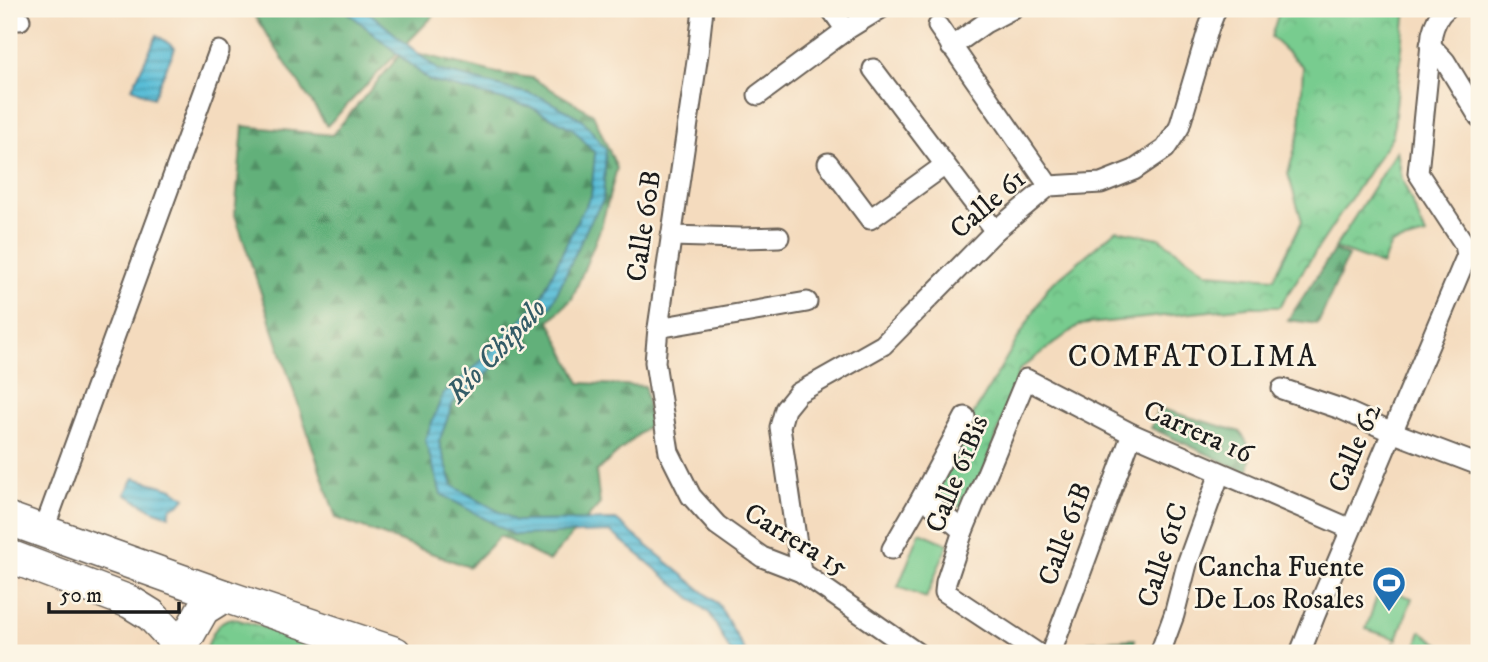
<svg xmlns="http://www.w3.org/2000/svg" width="1488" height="662" font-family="'IM FELL DW Pica',serif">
<defs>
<pattern id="forest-firs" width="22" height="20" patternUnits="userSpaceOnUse" patternTransform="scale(1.75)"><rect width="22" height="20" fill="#62b07a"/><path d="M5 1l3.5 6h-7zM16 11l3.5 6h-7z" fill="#508e63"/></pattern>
<pattern id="park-crowns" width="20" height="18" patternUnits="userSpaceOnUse" patternTransform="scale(1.75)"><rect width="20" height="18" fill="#78cc8f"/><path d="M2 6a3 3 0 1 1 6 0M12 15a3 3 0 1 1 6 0" fill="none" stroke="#67af7b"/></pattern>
<pattern id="water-rules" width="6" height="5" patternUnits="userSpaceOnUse" patternTransform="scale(1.75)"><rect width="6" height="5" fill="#58bdd7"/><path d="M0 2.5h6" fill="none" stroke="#4899ae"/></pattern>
</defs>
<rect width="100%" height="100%" fill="#fcf5e5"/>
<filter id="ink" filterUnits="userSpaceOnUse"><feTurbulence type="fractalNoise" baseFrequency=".0143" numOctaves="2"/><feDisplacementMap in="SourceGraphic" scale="14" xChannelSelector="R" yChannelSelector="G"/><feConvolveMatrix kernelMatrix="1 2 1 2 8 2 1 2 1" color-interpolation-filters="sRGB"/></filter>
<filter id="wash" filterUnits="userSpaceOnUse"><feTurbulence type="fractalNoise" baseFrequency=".00686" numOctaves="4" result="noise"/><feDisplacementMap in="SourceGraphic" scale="28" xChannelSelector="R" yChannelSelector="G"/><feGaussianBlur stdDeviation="1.57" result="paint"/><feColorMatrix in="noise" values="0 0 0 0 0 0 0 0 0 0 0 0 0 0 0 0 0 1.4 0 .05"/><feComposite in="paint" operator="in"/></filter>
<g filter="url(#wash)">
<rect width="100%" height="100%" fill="#f4dbbe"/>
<g fill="url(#forest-firs)" stroke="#3f664b" stroke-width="2">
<path d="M250 9H440L327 126Z"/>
<path d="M404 50 497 73 532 78 593 114 617 168 601 227 572 299 549 321 580 383 645 386 650 424 596 472 600 504 549 561 500 536 469 567 336 518 235 215 243 126 332 135Z"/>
<path d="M1334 250 1348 256 1318 324 1288 320Z"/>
<path d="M1158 408 1241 432 1251 450 1248 473 1151 428Z"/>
<path d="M1135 639 1133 653H1090L1088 642Z"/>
</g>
<g fill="url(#park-crowns)" stroke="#4a7456" stroke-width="2">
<path d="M1280 9H1406L1393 135 1279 307H1248L1079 325 1020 369 985 468 965 510 942 497 938 475 1048 287 1116 230 1159 238 1208 273 1274 278 1302 221 1288 174 1300 129 1303 67 1271 37Z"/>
<path d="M1397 150 1402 179 1426 235 1391 244 1382 265 1335 248Z"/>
<path d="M232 618 347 652 350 653H205C210 639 216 620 232 618Z"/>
<path d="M1421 631 1452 653H1392L1394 643 1414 652Z"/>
</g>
<g fill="#78cc8f" stroke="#4a7456" stroke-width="2">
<path d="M920 532 948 544 926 598 898 587Z"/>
<path d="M1380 587 1412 598 1397 639 1366 629Z"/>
</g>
<g fill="url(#water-rules)" stroke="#3a6c7a" stroke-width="2">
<path d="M344 9H365L438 70 541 97 582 119 606 150 603 200 589 224 551 306 485 376 453 403 439 442 453 486 516 521 616 520 719 605 746 653H731L710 614 611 532 514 535 441 494 425 440 443 394 475 367 540 300 579 217 591 196 595 153 573 129 531 107 430 81Z"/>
<path d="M157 35 175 48 153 98 132 88Z"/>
<path d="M134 478 173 489 185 498 179 505 171 507 169 516 155 511 125 494Z"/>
</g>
</g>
<g filter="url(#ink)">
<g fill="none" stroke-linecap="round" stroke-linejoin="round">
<g stroke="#685f55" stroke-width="23">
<g id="minor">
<path d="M703 9 698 54 658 328 655 362 669 452 691 496 717 525 762 557 801 572 917 653"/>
<path d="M831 9 846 30"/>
<path d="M9 20H20"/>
<path d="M938 26 1049 186"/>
<path d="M1430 45 1445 61 1479 117"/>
<path d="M951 47 985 23 1012 9"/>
<path d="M873 69 995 231"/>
<path d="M758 95 846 30 880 9"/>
<path d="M828 163 870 219 945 165"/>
<path d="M671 236 741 238 779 237"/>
<path d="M658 328 807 302"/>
<path d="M1282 389 1341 409 1392 432 1479 465"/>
<path d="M922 497 963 531"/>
<path d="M43 532 219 51"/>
<path d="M892 549 922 497 965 417"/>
<path d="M801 572 780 427 785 409 798 393 883 345 995 231 1049 186 1101 183 1134 170 1165 149 1179 128 1209 27 1216 9"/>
<path d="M1037 653 945 592 946 582 963 531 1026 379 1132 434 1351 529"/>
<path d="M1051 653 1132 434"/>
<path d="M1160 653 1174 615 1187 564 1220 473"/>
<path d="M1300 653 1315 615 1467 255 1465 245 1418 173 1432 34C1434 25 1439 14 1446 9"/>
</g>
</g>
<g stroke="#685f55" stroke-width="35">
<g id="primary">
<path d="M9 519 224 596 395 653"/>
<path d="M9 556 130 602 151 615 167 632 182 653"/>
<path d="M182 653 186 639 203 609 224 596"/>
</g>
</g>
<use href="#minor" stroke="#fff" stroke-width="19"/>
<use href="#primary" stroke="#fff" stroke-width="32"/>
</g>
</g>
<defs>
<g id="stadium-pin" transform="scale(1.75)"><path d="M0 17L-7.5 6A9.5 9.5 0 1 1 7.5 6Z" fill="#1f6fb2" stroke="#fcf5e5"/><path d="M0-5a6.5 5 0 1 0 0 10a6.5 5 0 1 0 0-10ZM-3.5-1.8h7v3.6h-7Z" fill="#fff"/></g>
</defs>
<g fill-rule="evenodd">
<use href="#stadium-pin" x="1389" y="583"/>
</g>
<g text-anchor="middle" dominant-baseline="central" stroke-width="5" stroke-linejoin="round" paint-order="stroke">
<g font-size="28" fill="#1c1c1c" stroke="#fcf5e5">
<text transform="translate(988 204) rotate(-41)">Calle 61</text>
<text transform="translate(644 226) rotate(-82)">Calle 60B</text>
<text transform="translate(1198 432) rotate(24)">Carrera 16</text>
<text transform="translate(1355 448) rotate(-67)">Calle 62</text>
<text transform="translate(957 474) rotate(-68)">Calle 61Bis</text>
<text transform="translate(1065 534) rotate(-70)">Calle 61B</text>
<text transform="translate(796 540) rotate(31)">Carrera 15</text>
<text transform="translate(1163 555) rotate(-72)">Calle 61C</text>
</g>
<g font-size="28" fill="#1c1c1c" stroke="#fcf5e5" text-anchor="end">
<text x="1364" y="567">Cancha Fuente<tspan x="1364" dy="32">De Los Rosales</tspan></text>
</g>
<g font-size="30" font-style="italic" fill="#345c67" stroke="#fcf5e5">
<text transform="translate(497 351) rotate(-47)">Río Chipalo</text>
</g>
<g font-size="30" letter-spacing="2" fill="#1c1c1c" stroke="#fcf5e5">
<text x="1193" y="357">COMFATOLIMA</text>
</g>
</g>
<rect width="1488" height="662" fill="none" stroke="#fcf5e5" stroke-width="35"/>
<path d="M49 602v10h130v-10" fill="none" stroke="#1c1c1c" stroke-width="3.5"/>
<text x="60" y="602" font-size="21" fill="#1c1c1c" stroke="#fcf5e5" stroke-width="5" paint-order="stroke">50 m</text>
</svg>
